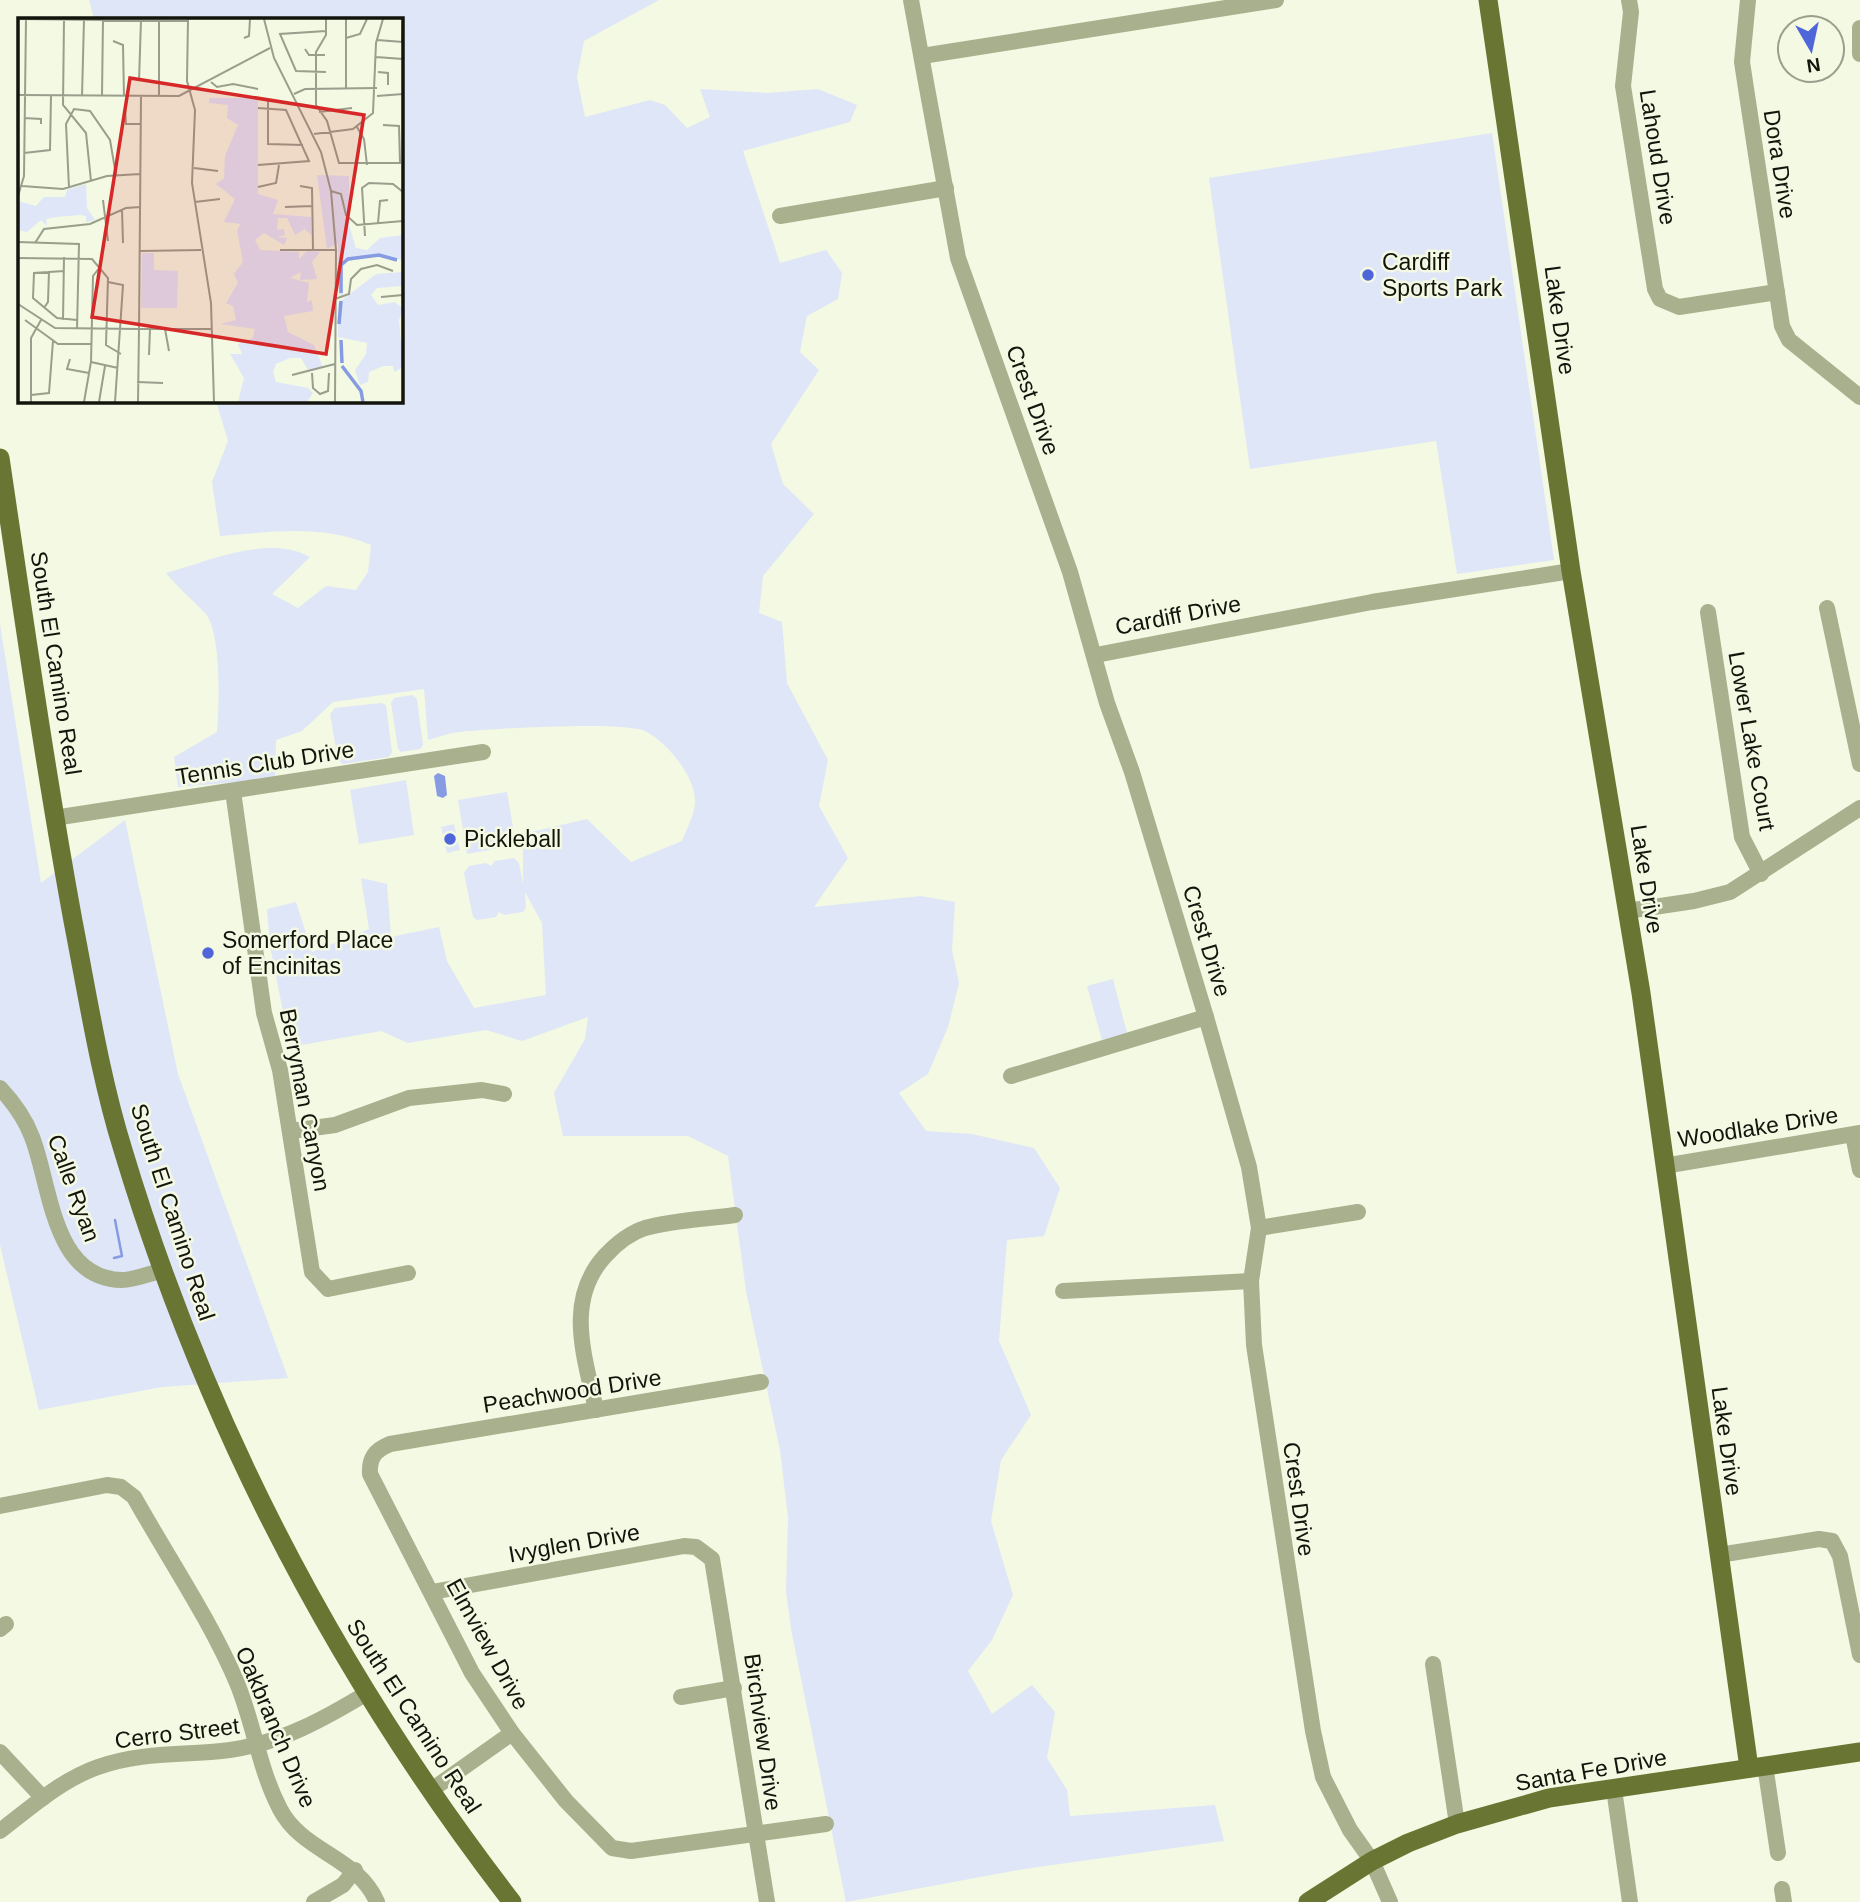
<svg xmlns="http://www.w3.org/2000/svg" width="1860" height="1902" font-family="Arial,sans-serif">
<rect width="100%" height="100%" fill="#f3f9e2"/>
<g fill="#dfe6f8">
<path d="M89 0H659L584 41 577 77 585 117 650 100 665 105 687 128 710 117 700 89 767 93 818 89 857 105 850 122 743 151 780 263 826 250 842 273 838 299 807 316 800 352 819 370 771 444 783 484 814 514 763 576 759 613 782 622 787 683 828 760 819 806 848 858 814 907 921 896 955 902 952 950 959 983 948 1027 928 1074 899 1093 926 1131 972 1134 1034 1148 1060 1188 1044 1236 1007 1240 999 1341 1031 1415 1001 1460 991 1521 1013 1595 992 1640 968 1671 992 1714 1032 1685 1055 1712 1047 1758 1067 1790 1070 1816 1215 1805 1224 1841 1024 1869 846 1902 791 1629 786 1591 788 1518 780 1450 746 1291 728 1156 688 1136H563L554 1093 585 1039 588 1017 522 1041 486 1030 408 1043 381 1031 290 1047 270 946 267 909 296 902 312 952 369 929 361 878 387 884 391 937 439 927 447 961 474 1008 546 995 542 923 525 892 526 908 523 912 504 915 499 912 496 917 477 920 473 917 464 873 469 866 486 863 491 866 495 861 514 858 519 863 523 884V834L587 819 631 862 682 841C686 830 696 812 695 800 694 775 668 744 647 732 628 720 489 729 459 732 449 733 438 737 428 740L424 689 333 702 302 731 276 740 275 779 178 787 174 757 217 732C219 707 222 632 205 613 192 599 178 588 166 573 209 561 268 534 310 557L272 594 298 608 326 586 356 590 368 572 371 545C322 524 271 532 220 536L212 482 228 441 216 401H401V19H94Z"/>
<path d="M1492 133 1554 560 1457 574 1436 441 1250 469 1209 178Z"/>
<path d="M0 624 41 883 125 820 178 1074 288 1378 162 1387 39 1410 0 1245Z"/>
<path d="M412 695 417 699 423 745 420 749 401 752 398 749 391 703 394 698Z"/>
<path d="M381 703 386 705 392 752 389 757 343 764 338 760 330 714 335 708Z"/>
<path d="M406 780 414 835 359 844 350 790Z"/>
<path d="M507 792 516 845 467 854 458 800Z"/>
<path d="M454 824 460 850 447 853 441 827Z"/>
<path d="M1113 979 1127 1033 1102 1040 1087 986Z"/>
</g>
<path fill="#879be3" d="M438 773 445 776 447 795 443 798 437 796 434 776Z"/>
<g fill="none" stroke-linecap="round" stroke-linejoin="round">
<path stroke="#879be3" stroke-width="2.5" d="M114 1258 122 1256 115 1220"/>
<g stroke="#a8b08e" stroke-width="16">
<path d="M911 0 958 258 1070 572 1107 703 1132 772 1206 1017 1249 1167 1259 1228 1251 1281 1254 1345 1313 1731 1323 1777 1350 1830 1372 1861 1390 1902"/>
<path d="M1629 0 1631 12 1623 86 1655 289 1660 299 1679 307 1777 292"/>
<path d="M1748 0 1742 62 1782 326 1789 340 1860 397"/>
<path d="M1860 28V54"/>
<path d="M922 56 1276 0"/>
<path d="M780 216 946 188"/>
<path d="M1827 608 1860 764"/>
<path d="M1708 612 1742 837 1761 874"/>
<path d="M1096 655 1372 602 1571 571"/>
<path d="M233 791 264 1013 280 1070 312 1272 328 1289 408 1273"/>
<path d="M54 818 483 752"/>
<path d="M1627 911 1694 901 1730 892 1860 808"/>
<path d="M1011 1076 1206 1017"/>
<path d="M0 1088C14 1103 25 1118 32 1137 51 1185 52 1279 122 1280 135 1280 151 1273 164 1270"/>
<path d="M291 1131 335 1125 409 1098 482 1090 504 1094"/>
<path d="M1853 1135 1860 1170"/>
<path d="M1664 1166 1860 1133"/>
<path d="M1259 1228 1358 1212"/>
<path d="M1063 1291 1251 1281"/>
<path d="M761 1382 390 1444C375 1450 369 1458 370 1474L472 1673 512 1733 566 1801 612 1848 631 1851 826 1824"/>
<path d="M596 1410C585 1357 564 1301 605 1256 615 1245 630 1233 645 1228 673 1220 706 1219 735 1215"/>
<path d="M0 1506 107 1485 121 1487 134 1497C167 1556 211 1621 237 1683 254 1724 259 1769 280 1809 303 1853 357 1856 377 1902"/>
<path d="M1719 1555 1819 1539 1832 1541 1840 1556 1860 1655"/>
<path d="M432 1592 684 1546 696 1547 712 1559 767 1902"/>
<path d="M0 1629 6 1624"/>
<path d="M1433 1664 1457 1824"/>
<path d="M681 1697 734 1688"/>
<path d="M0 1752 43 1798"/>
<path d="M1765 1765 1778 1853"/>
<path d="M1614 1789 1630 1902"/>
<path d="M430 1791 512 1733"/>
<path d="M0 1831C30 1808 61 1780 98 1767 144 1751 184 1756 230 1750 281 1743 324 1719 367 1693"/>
<path d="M1782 1889 1784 1902"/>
<path d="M314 1902 343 1885 355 1870"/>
</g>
<g stroke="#697633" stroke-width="19">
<path d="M1488 0 1571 571 1641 993 1749 1768"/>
<path d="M0 458C23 613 45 768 73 921 88 998 100 1076 123 1150 206 1426 336 1674 512 1902"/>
<path d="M1308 1902 1372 1861 1408 1843 1457 1824 1549 1798 1860 1752"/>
</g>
</g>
<g fill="#4f65da" stroke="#f3f9e2" stroke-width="2.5">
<circle cx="1368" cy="275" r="7"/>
<circle cx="450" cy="839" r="7"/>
<circle cx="208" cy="953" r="7"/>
</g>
<g text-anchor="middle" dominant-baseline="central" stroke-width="5" stroke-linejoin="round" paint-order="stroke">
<g font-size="23" fill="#13150d" stroke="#f3f9e2">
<text transform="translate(1658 157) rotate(81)">Lahoud Drive</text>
<text transform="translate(1780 164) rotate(81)">Dora Drive</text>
<text transform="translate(1560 320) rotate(82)">Lake Drive</text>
<text transform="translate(1033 400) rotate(70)">Crest Drive</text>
<text transform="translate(1178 615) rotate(-11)">Cardiff Drive</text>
<text transform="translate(56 663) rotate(81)">South El Camino Real</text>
<text transform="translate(1752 741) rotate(80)">Lower Lake Court</text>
<text transform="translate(265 763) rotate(-9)">Tennis Club Drive</text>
<text transform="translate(1647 879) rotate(81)">Lake Drive</text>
<text transform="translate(1207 941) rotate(73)">Crest Drive</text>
<text transform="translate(305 1100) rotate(79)">Berryman Canyon</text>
<text transform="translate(1758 1127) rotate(-9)">Woodlake Drive</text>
<text transform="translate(74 1188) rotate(70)">Calle Ryan</text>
<text transform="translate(173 1212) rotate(72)">South El Camino Real</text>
<text transform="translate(572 1391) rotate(-9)">Peachwood Drive</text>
<text transform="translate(1727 1441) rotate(82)">Lake Drive</text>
<text transform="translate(1299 1499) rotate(82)">Crest Drive</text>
<text transform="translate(574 1543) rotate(-10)">Ivyglen Drive</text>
<text transform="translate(488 1644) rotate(61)">Elmview Drive</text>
<text transform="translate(414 1716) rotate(57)">South El Camino Real</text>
<text transform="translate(276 1727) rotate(67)">Oakbranch Drive</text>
<text transform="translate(763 1732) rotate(82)">Birchview Drive</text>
<text transform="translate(177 1733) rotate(-7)">Cerro Street</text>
<text transform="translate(1591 1770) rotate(-10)">Santa Fe Drive</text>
</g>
<g font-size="23" fill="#13150d" stroke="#f3f9e2" text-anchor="start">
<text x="1382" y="262">Cardiff<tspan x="1382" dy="26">Sports Park</tspan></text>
<text x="464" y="839">Pickleball</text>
<text x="222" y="940">Somerford Place<tspan x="222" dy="26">of Encinitas</tspan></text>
</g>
</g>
<g transform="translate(18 18)">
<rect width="385" height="385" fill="#f3f9e2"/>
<path d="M191 80H240V176L260 182 255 196 293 199V217L287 211 277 217 269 200H260L259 212 266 211 267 217 259 219 269 220 266 227 246 215 237 222 242 232 281 234V241L289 233 302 234 294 244 299 261 282 262 283 254 272 260 291 265 289 284 294 282 295 293 266 298 270 314 296 327 305 350 290 352 283 340H272L258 346 255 354 258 364 290 370 295 375 289 384H220L226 360 212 336H224L220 326 235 320 237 311 202 306 218 302 215 288 208 285 220 265 216 256 225 244 219 212 223 206 206 204 217 181 198 166 206 160 207 138 220 107 209 100 210 87 191 85ZM299 157 331 158V207L338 230 349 232 362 220 385 217V242L361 237 330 243 325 248V277L321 278 320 225 309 231ZM68 166 69 190 77 202 68 204V198L62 197 39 199 28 201 29 208 23 202 9 214 0 212V183L18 188 26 179H47L49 172ZM124 235H136V252L160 253 159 290H123ZM385 254V268L359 270 353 277 360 287 377 284 385 291 381 302 385 349 376 354 375 348H365L351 354 350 364 342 367 337 352 348 336 349 325 320 319V285L358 256Z" fill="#dfe6f8"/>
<path fill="none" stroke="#879be3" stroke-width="3.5" d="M323 275V247L330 241 361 237 379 242M321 306 323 283M323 322 324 345M324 348 343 373 345 384"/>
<path fill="none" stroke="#999e8d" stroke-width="2" d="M0 1 170 3M46 1 45 87 68 115 73 163M170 1 169 63 177 92 174 165 193 285 196 384M246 1 256 40 303 134 313 173 318 232 317 384M308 1V17L298 34V87L309 103 321 145H382L381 108 365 107M328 1V70M308 13 262 16 278 53 308 54M226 20 231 18 232 1M328 20 342 16 349 1M359 22 385 24M95 23 105 27 106 79M384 24 385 1M287 31 291 37H307M358 39 385 41M360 54 370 55V67M121 63 123 2M193 64 199 69 215 66 240 71M276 76 287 71 359 70M0 77 161 78 252 30M64 78 66 2M84 78 85 1M359 78 385 76M141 79V2M250 81V126L285 127M107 90 108 106H123M301 94 334 90M6 100 23 101V106M339 109 346 121 349 147M296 116 335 111 355 95 358 25 365 1M6 135 32 132 33 78M240 147 291 143 268 92 240 90M176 150 200 153M4 168 45 171 89 158 122 156M282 168 294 170 295 232M240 169 258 165 261 147M51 170 48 106 56 91 72 93 92 122 98 157M313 173 323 176 328 197 339 207 385 203M0 178 6 158 8 1M85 182 90 223M177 184 202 181M267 189 294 188M104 191 105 225M360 205 362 183 370 182M347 218 344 170 351 165 375 166 385 174M0 224 61 226 59 311M17 225 26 211 72 206 108 190 122 189M262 232H318M122 233 183 232M0 240 74 241 90 260 88 327 103 336M46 253 16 255 15 280 39 300 59 302M90 264 105 267 97 384M363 279 385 277M317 281 331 276 333 261 343 251 359 247 375 253M0 286 37 310 121 311 123 79M26 290 30 284 31 253M7 302 40 326H73M45 302 46 239M147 311 151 333M131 337 132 311M52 341 49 351 71 355M73 344 100 350M294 355 295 370 302 376 310 373 311 355M274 357 317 346M119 364 145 365M13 377 31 375 35 323M13 384V320L23 302M66 384 73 344 75 258 82 249M81 384 87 348M120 384 121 311H193"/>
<path fill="#d62828" fill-opacity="0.15" stroke="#d62828" stroke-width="3.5" d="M112 60 346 97 308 336 74 299Z"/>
<rect width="385" height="385" fill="none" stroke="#13150d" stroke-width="3.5"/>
</g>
<g transform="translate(1811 49) rotate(171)"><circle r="33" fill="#f3f9e2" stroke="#999e8d" stroke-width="2"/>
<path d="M0-5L12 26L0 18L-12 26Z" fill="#4f65da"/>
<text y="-10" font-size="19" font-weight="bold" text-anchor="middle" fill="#13150d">N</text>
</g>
</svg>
